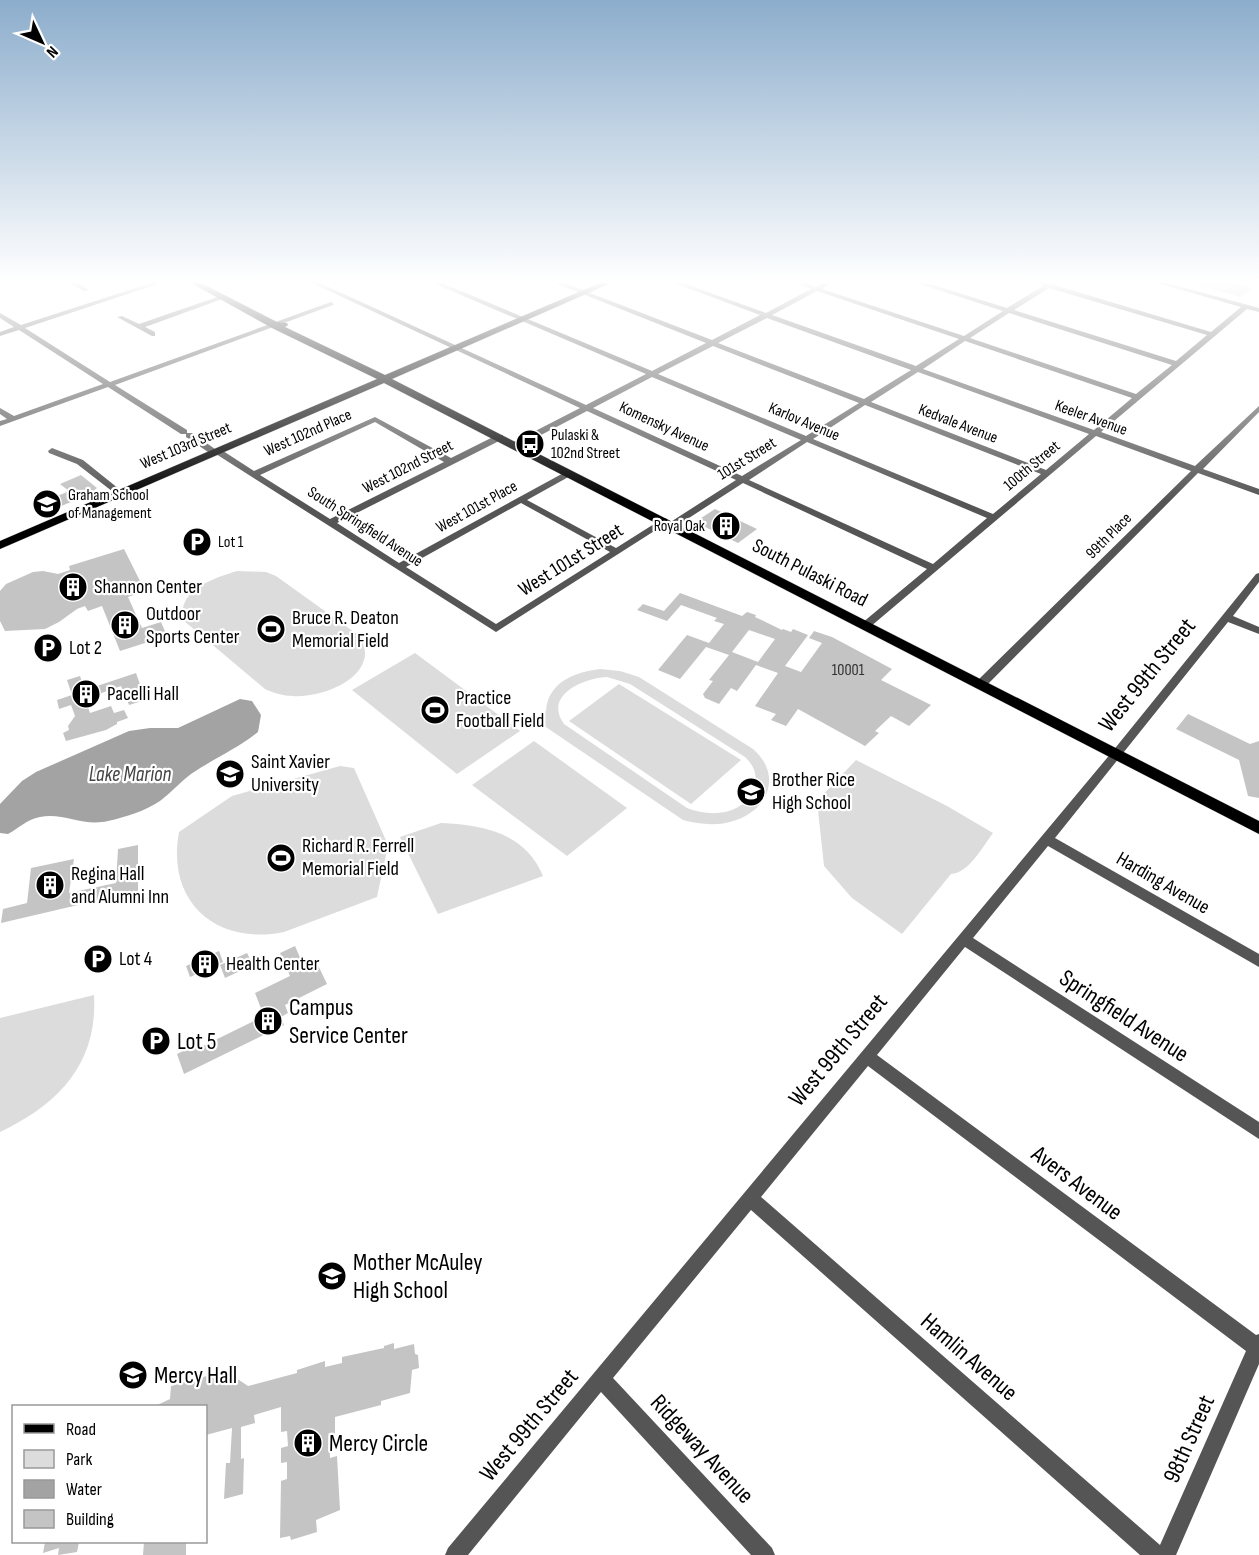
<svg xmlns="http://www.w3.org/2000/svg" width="1259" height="1555" font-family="'Sofia Sans Condensed',sans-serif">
<rect width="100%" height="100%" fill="#fff"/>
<g fill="#dcdcdc" fill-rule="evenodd">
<path d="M237 571 266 572 276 576 361 637C363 644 367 652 364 660 357 685 315 698 293 696 283 696 274 693 265 689L183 620C177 590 214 578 237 571Z"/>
<path d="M415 653 520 731 457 774 352 690Z"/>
<path d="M600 669 620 671 639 677 753 749C784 776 767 813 730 822 715 826 698 824 683 820L534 719 546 711C548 682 575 672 600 669ZM607 677 630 684 745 757C766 776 754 803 729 811 715 815 700 813 687 808L564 724C543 695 584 678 607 677Z"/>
<path d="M619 684 741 760 691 804 569 721Z"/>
<path d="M534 741 627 808 567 856 472 785Z"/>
<path d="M856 760 947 806 993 833C983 846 969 873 951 874L902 934 852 898 824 866 817 801Z"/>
<path d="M340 766 354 768 388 845 377 897 284 932C216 946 166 902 179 832L232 796Z"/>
<path d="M441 823C484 825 525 833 543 876L438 914 400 837Z"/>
<path d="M94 995C98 1063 59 1104 0 1132V1018Z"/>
</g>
<path fill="#a3a3a3" d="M240 699 252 701 261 715 258 732C237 749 213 759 191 774 180 782 171 793 160 801 145 811 126 817 108 821 83 827 63 812 40 817 26 820 19 828 8 834L0 833V804L22 781 36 772 129 731 150 728H178Z"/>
<g fill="#c4c4c4" fill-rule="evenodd">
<path d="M1201 283H1233L1252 288 1241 297 1201 286Z"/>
<path d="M81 475 97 488 90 494 47 512 40 506 58 499 55 497 69 491 60 484Z"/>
<path d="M715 509 757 529 738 543 695 522Z"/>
<path d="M124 549 145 591 128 597 142 628 161 622 167 636 120 651 102 606 88 611 85 606 77 609 59 622 45 629 5 631 0 621V591L6 584 33 572 43 571 58 574 70 570 69 566Z"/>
<path d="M680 593 742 616 747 612 756 615 755 617 782 630 783 629 791 632 793 629 808 635 785 666 801 672 822 643 809 638 814 631 832 637 892 669 881 680 931 705 909 726 891 716 875 731 879 733 865 746 798 709 786 726 771 720 776 714 755 706 778 673 756 665 737 691 731 688 719 704 705 698 703 694 713 681 709 680 729 655 706 647 680 679 658 670 687 635 709 643 724 624 714 621 717 618 681 605 667 621 637 610 643 604 664 611ZM749 630 775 639 758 662 732 652Z"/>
<path d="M136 673 144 696 141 697 142 701 129 705 121 686 85 699 90 713 111 706 114 713 124 710 128 718 117 722V724L106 730 66 741 63 733 69 730 68 726 75 716 71 705 59 709 57 700 72 695 67 680 80 676 85 690Z"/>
<path d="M1188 714 1250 744 1259 741V798L1248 796 1239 760 1176 729Z"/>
<path d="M138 845V891L1 923 3 909 27 903 31 868 74 859 69 893 116 883 118 849Z"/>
<path d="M295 946 305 969 317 963 327 984 285 1005 288 1013 281 1017 284 1025 184 1074 177 1054 197 1044 199 1048 264 1016 255 993 290 976 280 953Z"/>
<path d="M219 951 223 962 190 977 186 966Z"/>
<path d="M247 953 253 965 225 978 220 965Z"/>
<path d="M394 1343V1349L414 1344 415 1354 418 1355 419 1368 412 1370 410 1393 381 1401V1405L335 1417V1439L329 1440 330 1458 337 1456 340 1510 316 1520 317 1532 291 1540 290 1536 280 1538 281 1481 287 1479V1462L281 1463V1448L288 1446 287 1431 281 1432V1407L254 1415 255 1423 241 1427V1459L244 1458 243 1494 224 1499 226 1463H230L232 1428 206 1435V1407H153L170 1399 171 1386 214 1374 215 1383 236 1378 248 1386 297 1373V1370L325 1361V1367L342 1363V1357L384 1348V1346Z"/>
<path d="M45 1542H79L77 1552 58 1555 59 1548 43 1553Z"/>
<path d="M144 1542H186V1555H143Z"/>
</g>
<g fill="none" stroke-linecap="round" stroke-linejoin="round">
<g stroke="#dbdbdb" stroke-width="1">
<path id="major" d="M191 283H201L277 322 287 323 288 325 285 327 385 375 600 283H611L392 379 1259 821V834L384 383 0 549V541L377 379 274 329Z"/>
</g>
<g fill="#555" fill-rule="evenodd">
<path d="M70 283H78L89 290 84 291Z"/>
<path d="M151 283H161L25 328 110 382 331 302 334 304 333 305 115 385 187 430V433H192L215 449H220L254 471 375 417 451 458 497 435H503V439L337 523 399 563 569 470 573 473 572 475 527 500 616 548 662 519 665 518 670 521 496 632 216 454H211L186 437V434H181L108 387 0 426V421L7 419 0 414V408L14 416 103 384 19 330 0 336V332L14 327 0 318V313L21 325ZM375 422 444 462 330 519 260 475ZM521 503 610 552 496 624 406 567Z"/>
<path d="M312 283H320L586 405 646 374 433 283H442L652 371 706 343 555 283H564L712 340 760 315 674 283H683L766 313 811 289 796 283H805L816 287 823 283H831L822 289 964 336 1003 311 917 283H927L1007 308 1043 286 1041 283H1055L1054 285 1211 332 1241 307 1157 283H1167L1259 308V312L1247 309 1101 432 1195 466 1259 406V412L1203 469 1259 489V495L1198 473 984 688H976L975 685 976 682 1191 471 1096 436 870 627 866 628 861 625 862 623 927 569 743 483 675 527H669V523L736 480 587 411 518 447H512V443L580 408ZM1049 288 1207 335 1176 361 1014 310ZM817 291 959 339 916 366 772 315ZM1009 313 1172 365 1136 394 970 338ZM767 318 911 370 864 399 718 343ZM965 341 1132 398 1094 430 923 369ZM713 346 859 403 806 436 658 374ZM918 372 1089 434 1046 470 871 402ZM652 377 801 440 742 476 593 408ZM865 405 1041 474 993 514 813 439ZM807 442 987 518 933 564 749 480Z"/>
<path d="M223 295 226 297 225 298 145 327 155 332V336H152L117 317 122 316 139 324Z"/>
<path d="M52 448 83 460 124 493 120 496 117 495 77 464 49 453 48 451Z"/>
<path d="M1259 573V582L1233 616 1259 627V634L1228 622 1055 838 1259 954V967L1048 846 973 938 1259 1122V1139L965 947 877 1055 1256 1335 1259 1334V1364L1176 1555H1140L751 1210 613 1378 772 1548 775 1555H751L601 1392 468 1555H445L448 1548 1112 752 1256 574ZM868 1066 1246 1351 1160 1545 761 1197Z"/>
</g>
<use href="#major" fill="#000" fill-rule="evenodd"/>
</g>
<linearGradient id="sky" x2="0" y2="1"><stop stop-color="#8cadcc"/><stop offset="0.56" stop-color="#fff"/><stop offset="1" stop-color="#fff" stop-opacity="0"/></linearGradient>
<rect width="1259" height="501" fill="url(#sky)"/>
<defs>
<g id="bus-disc" transform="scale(1.5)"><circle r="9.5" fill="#000" stroke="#fff"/><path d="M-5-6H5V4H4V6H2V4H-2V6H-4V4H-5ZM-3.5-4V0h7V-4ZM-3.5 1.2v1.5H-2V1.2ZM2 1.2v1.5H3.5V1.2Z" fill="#fff"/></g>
<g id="university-disc" transform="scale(1.5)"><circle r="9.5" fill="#000" stroke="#fff"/><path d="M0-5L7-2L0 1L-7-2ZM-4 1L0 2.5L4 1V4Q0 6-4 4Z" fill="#fff"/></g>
<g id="building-disc" transform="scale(1.5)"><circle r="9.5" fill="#000" stroke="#fff"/><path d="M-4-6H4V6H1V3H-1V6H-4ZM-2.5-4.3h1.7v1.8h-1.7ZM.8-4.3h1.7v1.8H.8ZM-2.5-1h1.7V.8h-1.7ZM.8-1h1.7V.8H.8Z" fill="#fff"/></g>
<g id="parking-disc" transform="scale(1.5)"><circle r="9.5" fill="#000" stroke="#fff"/><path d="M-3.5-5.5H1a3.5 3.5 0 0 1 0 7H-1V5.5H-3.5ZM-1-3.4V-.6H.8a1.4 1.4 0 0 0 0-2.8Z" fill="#fff"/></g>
<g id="stadium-disc" transform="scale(1.5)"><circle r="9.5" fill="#000" stroke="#fff"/><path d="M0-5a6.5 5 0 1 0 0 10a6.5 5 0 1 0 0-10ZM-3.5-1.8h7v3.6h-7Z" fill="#fff"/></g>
<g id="school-disc" transform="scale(1.5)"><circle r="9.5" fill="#000" stroke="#fff"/><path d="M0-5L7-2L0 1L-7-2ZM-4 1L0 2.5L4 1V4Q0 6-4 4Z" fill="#fff"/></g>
</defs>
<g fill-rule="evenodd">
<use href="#bus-disc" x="530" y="444"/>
<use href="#university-disc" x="47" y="504"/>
<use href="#building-disc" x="726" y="526"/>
<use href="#parking-disc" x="197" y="542"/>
<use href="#building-disc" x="73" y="587"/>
<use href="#building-disc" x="125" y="625"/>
<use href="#stadium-disc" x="271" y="629"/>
<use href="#parking-disc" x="48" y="648"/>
<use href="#building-disc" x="86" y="694"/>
<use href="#stadium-disc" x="435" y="710"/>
<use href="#university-disc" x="230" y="774"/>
<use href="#school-disc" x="751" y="792"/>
<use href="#stadium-disc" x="281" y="858"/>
<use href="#building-disc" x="50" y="885"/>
<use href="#parking-disc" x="98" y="959"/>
<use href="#building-disc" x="205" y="964"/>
<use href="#building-disc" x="268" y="1021"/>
<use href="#parking-disc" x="156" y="1041"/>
<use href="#school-disc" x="332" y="1276"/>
<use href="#school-disc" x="133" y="1375"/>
<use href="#building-disc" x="308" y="1443"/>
</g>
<g text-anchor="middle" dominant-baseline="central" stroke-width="4.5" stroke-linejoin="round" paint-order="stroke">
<g font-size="16" fill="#000" stroke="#fff">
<text transform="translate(1091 418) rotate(20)">Keeler Avenue</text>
<text transform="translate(804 422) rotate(23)">Karlov Avenue</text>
<text transform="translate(958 424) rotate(21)">Kedvale Avenue</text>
<text transform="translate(664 427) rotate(25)">Komensky Avenue</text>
<text transform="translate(308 433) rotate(-24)">West 102nd Place</text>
<text transform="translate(186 446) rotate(-23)">West 103rd Street</text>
<text transform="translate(747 459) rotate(-32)">101st Street</text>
<text transform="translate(1032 466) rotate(-40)">100th Street</text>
<text transform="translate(408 467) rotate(-27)">West 102nd Street</text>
<text transform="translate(477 507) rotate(-29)">West 101st Place</text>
<text transform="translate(365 527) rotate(33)">South Springfield Avenue</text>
<text transform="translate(1109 536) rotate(-45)">99th Place</text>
</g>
<g font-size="16" fill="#000" stroke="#fff" text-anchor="start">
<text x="551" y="435">Pulaski &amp;<tspan x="551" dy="18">102nd Street</tspan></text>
<text x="68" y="495">Graham School<tspan x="68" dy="18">of Management</tspan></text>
<text x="705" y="526" text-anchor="end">Royal Oak</text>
<text x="218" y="542">Lot 1</text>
</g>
<g font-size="16" fill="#313131">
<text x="848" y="670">10001</text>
</g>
<g font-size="20" fill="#000" stroke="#fff">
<text transform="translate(571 560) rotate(-32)">West 101st Street</text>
<text transform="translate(810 573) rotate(27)">South Pulaski Road</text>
<text transform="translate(1163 883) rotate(30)">Harding Avenue</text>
</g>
<g font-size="20" fill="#000" stroke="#fff" text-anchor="start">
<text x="94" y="587">Shannon Center</text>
<text x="146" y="614">Outdoor<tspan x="146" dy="23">Sports Center</tspan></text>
<text x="292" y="618">Bruce R. Deaton<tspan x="292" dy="23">Memorial Field</tspan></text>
<text x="69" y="648">Lot 2</text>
<text x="107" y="694">Pacelli Hall</text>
<text x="456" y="698">Practice<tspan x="456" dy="23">Football Field</tspan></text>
<text x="251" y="762">Saint Xavier<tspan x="251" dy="23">University</tspan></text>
<text x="772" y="780">Brother Rice<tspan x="772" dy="23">High School</tspan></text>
<text x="302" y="846">Richard R. Ferrell<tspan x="302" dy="23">Memorial Field</tspan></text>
<text x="71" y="874">Regina Hall<tspan x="71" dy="23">and Alumni Inn</tspan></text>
<text x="119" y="959">Lot 4</text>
<text x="226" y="964">Health Center</text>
</g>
<g font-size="21" font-style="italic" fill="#444" stroke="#fff">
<text x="130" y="774">Lake Marion</text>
</g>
<g font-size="24" fill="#000" stroke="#fff">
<text transform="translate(1147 675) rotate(-51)">West 99th Street</text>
<text transform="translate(1124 1016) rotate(33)">Springfield Avenue</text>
<text transform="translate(838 1050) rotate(-50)">West 99th Street</text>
<text transform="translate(1077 1183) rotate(37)">Avers Avenue</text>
<text transform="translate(969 1357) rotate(41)">Hamlin Avenue</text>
<text transform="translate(529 1425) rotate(-50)">West 99th Street</text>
<text transform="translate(1189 1439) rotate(-66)">98th Street</text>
<text transform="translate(702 1449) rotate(47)">Ridgeway Avenue</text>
</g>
<g font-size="24" fill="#000" stroke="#fff" text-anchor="start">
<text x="289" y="1007">Campus<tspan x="289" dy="28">Service Center</tspan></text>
<text x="177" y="1041">Lot 5</text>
<text x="353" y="1262">Mother McAuley<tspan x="353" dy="28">High School</tspan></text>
<text x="154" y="1375">Mercy Hall</text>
<text x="329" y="1443">Mercy Circle</text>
</g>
</g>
<rect x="12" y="1405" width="195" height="138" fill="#ffffff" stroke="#999999" stroke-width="1.5"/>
<rect x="24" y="1424" width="30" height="9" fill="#000000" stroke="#999999" stroke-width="1.5"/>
<text x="66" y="1435" font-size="18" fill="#000000">Road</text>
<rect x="24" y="1450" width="30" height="18" fill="#dcdcdc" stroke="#999999" stroke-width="1.5"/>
<text x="66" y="1465" font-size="18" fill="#000000">Park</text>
<rect x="24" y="1480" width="30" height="18" fill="#a3a3a3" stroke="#999999" stroke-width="1.5"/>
<text x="66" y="1495" font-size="18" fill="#000000">Water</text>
<rect x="24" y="1510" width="30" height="18" fill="#c4c4c4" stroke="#999999" stroke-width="1.5"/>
<text x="66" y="1525" font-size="18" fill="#000000">Building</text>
<g transform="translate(42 42) rotate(134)" stroke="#ffffff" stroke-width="4.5" paint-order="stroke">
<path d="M0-4.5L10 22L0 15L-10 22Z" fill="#000000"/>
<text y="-9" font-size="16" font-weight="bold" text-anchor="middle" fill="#000000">N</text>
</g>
</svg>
